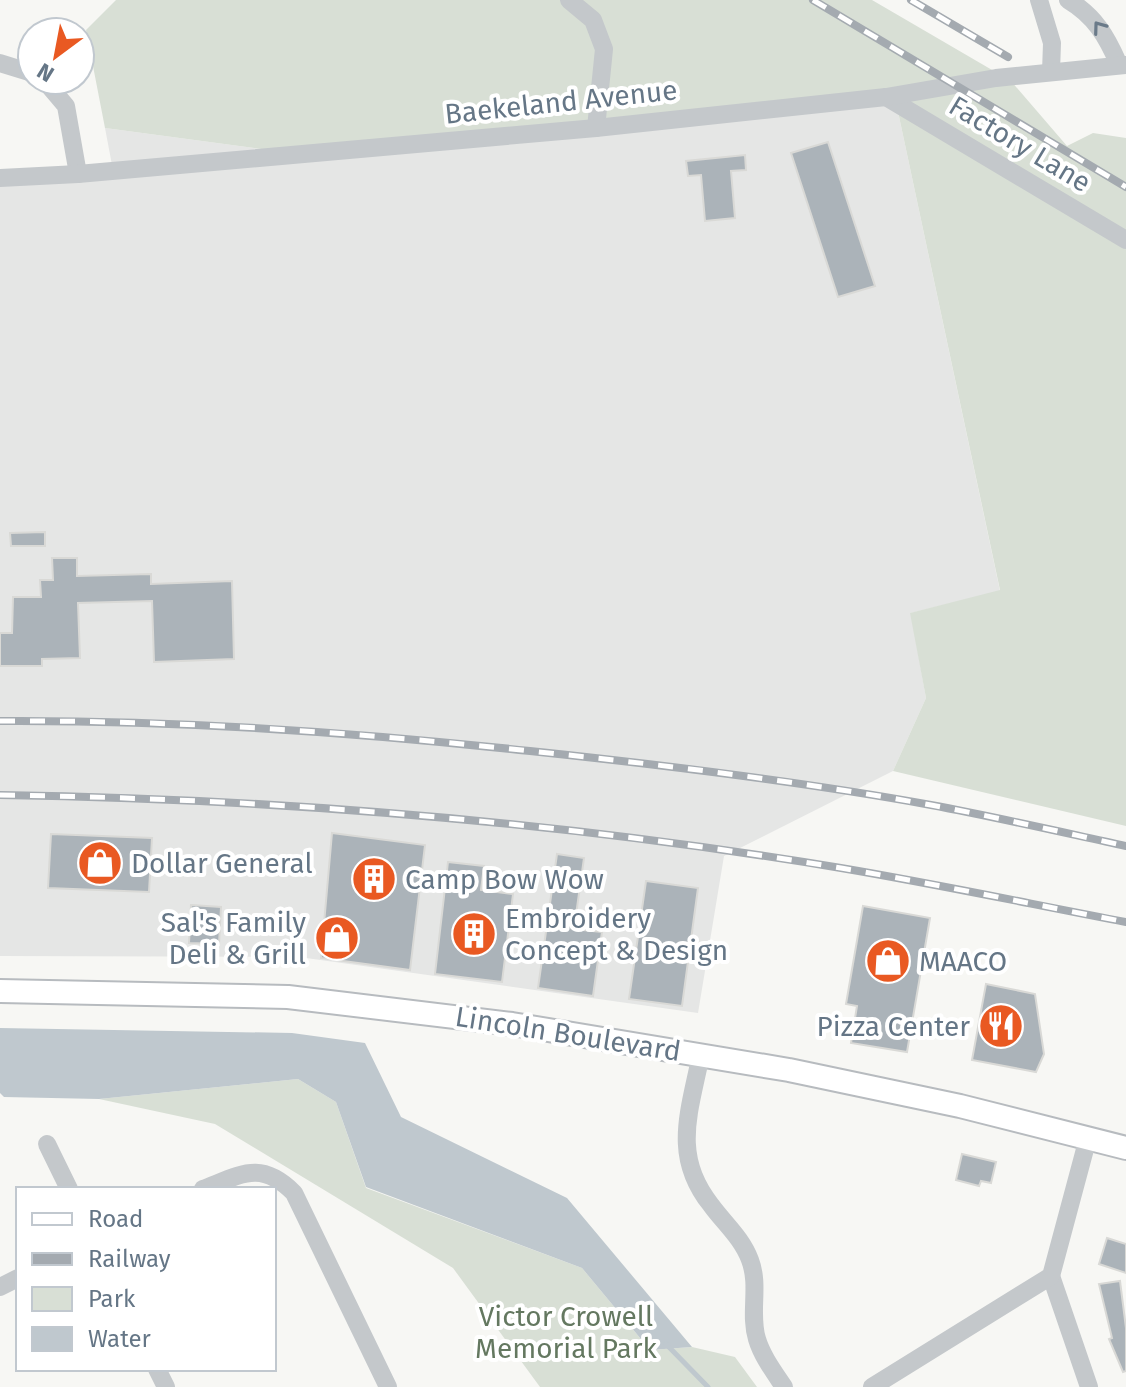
<svg xmlns="http://www.w3.org/2000/svg" width="1126" height="1387" font-family="'Fira Sans',sans-serif">
<rect width="100%" height="100%" fill="#f7f7f4"/>
<path fill="#e5e6e5" d="M894 93 1000 591 911 613 926 698 893 771 724 856 698 1013 299 957 0 956V171L112 165 105 128 335 159Z"/>
<g fill="#d8dfd5">
<path d="M116 0H872L1011 81 1067 146 1093 133 1126 138V826L893 771 926 698 910 613 1000 590 894 93 335 159 105 128 86 30Z"/>
<path d="M298 1079 336 1102 366 1188 582 1268 650 1350 692 1347 735 1357 757 1387H540L453 1268 215 1124 99 1099Z"/>
</g>
<path fill="#bfc8ce" d="M0 1028 292 1033 365 1043 401 1117 567 1198 692 1347 650 1350 582 1268 366 1187 336 1102 298 1079 99 1099 4 1097 0 1093Z"/>
<g fill="none" stroke-linecap="round" stroke-linejoin="round">
<path stroke="#bfc8ce" stroke-width="5" d="M666 1344 708 1387"/>
</g>
<g fill="#abb3b9" stroke="#d9d9d6" stroke-width="2">
<path d="M828 142 875 286 838 297 791 153Z"/>
<path d="M745 155 746 170 731 171 735 218 705 221 701 175 688 176 686 161Z"/>
<path d="M45 532V546H11L10 533Z"/>
<path d="M52 558H77V576L151 574V584L232 581 234 659 154 662 152 601 78 603 80 658 42 659V666H0V633H12L13 597H41L40 580H53Z"/>
<path d="M332 833 425 845 410 970 321 958Z"/>
<path d="M51 834 152 838 149 892 48 888Z"/>
<path d="M557 854 584 858 574 929 602 932 593 996 538 988Z"/>
<path d="M448 862 484 866 481 890 513 894 502 982 435 974Z"/>
<path d="M646 881 698 888 682 1006 629 999Z"/>
<path d="M191 905 221 907 219 944 189 943Z"/>
<path d="M863 906 930 918 907 1052 851 1043 857 1006 846 1004Z"/>
<path d="M986 984 1035 994 1044 1054 1036 1072 972 1060Z"/>
<path d="M962 1154 996 1162 991 1183 981 1181 979 1186 956 1180Z"/>
<path d="M1107 1238 1126 1244V1273L1099 1264Z"/>
<path d="M1120 1281 1126 1328V1371L1123 1372 1109 1339 1112 1338 1099 1284Z"/>
</g>
<g fill="none" stroke-linecap="round" stroke-linejoin="round">
<g stroke="#b7bbbf" stroke-width="26">
<path id="major" d="M0 991 288 997 512 1024 789 1070 960 1106 1126 1148"/>
</g>
<g stroke="#c4c8cb" stroke-width="18">
<path d="M569 0 593 20 604 49 596 128"/>
<path d="M1039 0 1052 43 1051 72"/>
<path d="M1068 0C1095 16 1107 37 1119 65"/>
<path d="M0 63 32 73"/>
<path d="M44 80 66 106 78 174"/>
<path d="M886 97 1126 240"/>
<path d="M0 178 78 174 596 128 886 97 996 78 1126 65"/>
<path d="M701 1054C690 1111 671 1155 711 1205 724 1223 742 1238 750 1260 760 1286 749 1313 757 1339 762 1356 774 1372 784 1387"/>
<path d="M47 1144 69 1189"/>
<path d="M203 1189C242 1174 261 1160 294 1193L388 1387"/>
<path d="M1051 1276 1089 1387"/>
<path d="M0 1287 18 1278"/>
<path d="M157 1369 166 1387"/>
<path d="M872 1387 1051 1276 1088 1138"/>
</g>
<use href="#major" stroke="#fff" stroke-width="22"/>
<g stroke="#a4aab0" stroke-width="8">
<g id="rail">
<path d="M813 0 1126 187"/>
<path d="M911 0 1008 57"/>
<path d="M0 721C178 720 354 732 530 751 665 765 798 781 931 805 996 817 1061 832 1126 846"/>
<path d="M0 795C282 799 563 822 841 868 936 884 1031 904 1126 922"/>
</g>
</g>
<use href="#rail" stroke="#fff" stroke-width="5" stroke-dasharray="15" stroke-linecap="butt"/>
</g>
<defs><path id="oneway-chevron" d="M-2-3.5L2.5 0L-2 3.5" fill="none" stroke-width="1.6" stroke-linecap="round" stroke-linejoin="round" transform="scale(2)"/></defs>
<use stroke="#6a7a89" href="#oneway-chevron" transform="translate(1099 27) rotate(-126)"/>
<defs>
<g id="shop-disc" transform="scale(2.3)"><circle r="9.5" fill="#e95922" stroke="#fff"/><path d="M-5-2.5h2.3a2.7 3.5 0 0 1 5.4 0H5L5.5 6h-11ZM-1.5-2.5h3a1.5 2.3 0 0 0-3 0Z" fill="#fff"/></g>
<g id="building-disc" transform="scale(2.3)"><circle r="9.5" fill="#e95922" stroke="#fff"/><path d="M-4-6H4V6H1V3H-1V6H-4ZM-2.5-4.3h1.7v1.8h-1.7ZM.8-4.3h1.7v1.8H.8ZM-2.5-1h1.7V.8h-1.7ZM.8-1h1.7V.8H.8Z" fill="#fff"/></g>
<g id="restaurant-disc" transform="scale(2.3)"><circle r="9.5" fill="#e95922" stroke="#fff"/><path d="M-5-6h1v4h1v-4h1v4h1v-4h1v5L-1.5 .5V6h-2V.5L-5-1ZM5-6V6H3V1.5H1.5Q1.5-4 5-6Z" fill="#fff"/></g>
</defs>
<g fill-rule="evenodd">
<use href="#shop-disc" x="100" y="863"/>
<use href="#building-disc" x="374" y="879"/>
<use href="#building-disc" x="474" y="934"/>
<use href="#shop-disc" x="337" y="938"/>
<use href="#shop-disc" x="888" y="961"/>
<use href="#restaurant-disc" x="1001" y="1026"/>
</g>
<g text-anchor="middle" dominant-baseline="central" stroke-width="8" stroke-linejoin="round" paint-order="stroke">
<g font-size="28" fill="#657686" stroke="#fff">
<text transform="translate(561 102) rotate(-6)">Baekeland Avenue</text>
<text transform="translate(1020 144) rotate(31)">Factory Lane</text>
<text transform="translate(568 1034) rotate(9)">Lincoln Boulevard</text>
</g>
<g font-size="28" fill="#657686" stroke="#fff" text-anchor="start">
<text x="131" y="863">Dollar General</text>
<text x="405" y="879">Camp Bow Wow</text>
<text x="505" y="918">Embroidery<tspan x="505" dy="32">Concept &amp; Design</tspan></text>
<text x="306" y="922" text-anchor="end">Sal's Family<tspan x="306" dy="32">Deli &amp; Grill</tspan></text>
<text x="919" y="961">MAACO</text>
<text x="970" y="1026" text-anchor="end">Pizza Center</text>
</g>
<g font-size="28" fill="#647860" stroke="#fff">
<text x="566" y="1316">Victor Crowell<tspan x="566" dy="32">Memorial Park</tspan></text>
</g>
</g>
<rect x="16" y="1187" width="260" height="184" fill="#ffffff" stroke="#c1c8cf" stroke-width="2"/>
<rect x="32" y="1213" width="40" height="12" fill="#ffffff" stroke="#c1c8cf" stroke-width="2"/>
<text x="88" y="1227" font-size="24" fill="#657686">Road</text>
<rect x="32" y="1253" width="40" height="12" fill="#a4aab0" stroke="#c1c8cf" stroke-width="2"/>
<text x="88" y="1267" font-size="24" fill="#657686">Railway</text>
<rect x="32" y="1287" width="40" height="24" fill="#d8dfd5" stroke="#c1c8cf" stroke-width="2"/>
<text x="88" y="1307" font-size="24" fill="#657686">Park</text>
<rect x="32" y="1327" width="40" height="24" fill="#bfc8ce" stroke="#c1c8cf" stroke-width="2"/>
<text x="88" y="1347" font-size="24" fill="#657686">Water</text>
<g transform="translate(56 56) rotate(212)"><circle r="38" fill="#ffffff" stroke="#c1c8cf" stroke-width="2"/>
<path d="M0-6L14 30L0 20L-14 30Z" fill="#e95922"/>
<text y="-12" font-size="22" font-weight="bold" text-anchor="middle" fill="#657686">N</text>
</g>
</svg>
